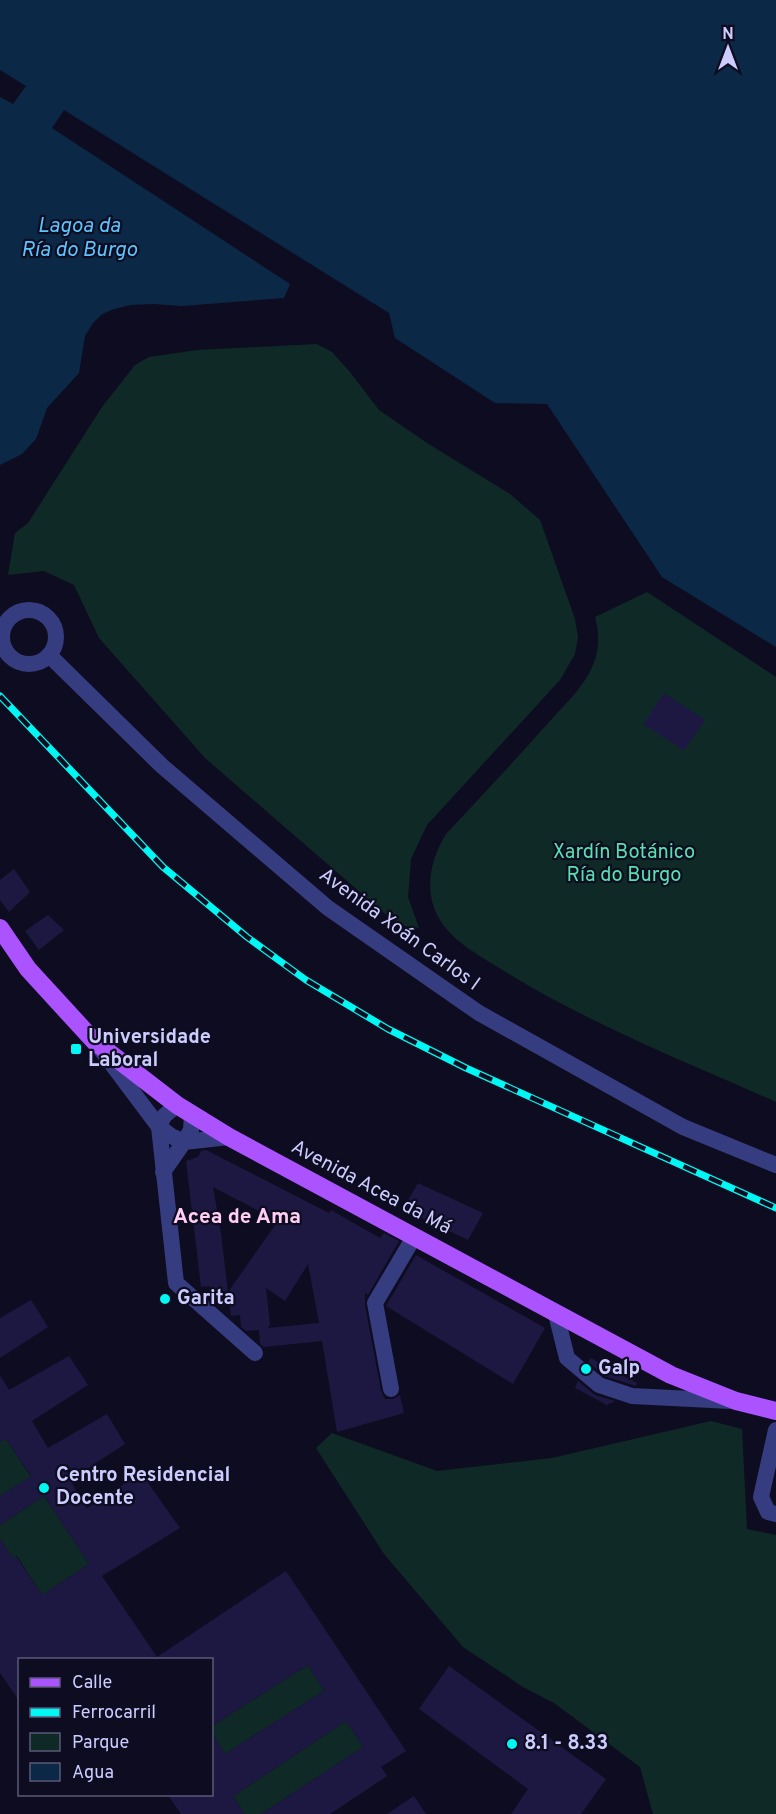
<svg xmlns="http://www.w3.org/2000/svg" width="776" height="1814" font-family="Overpass,sans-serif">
<rect width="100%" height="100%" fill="#0e0c20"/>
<g fill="#0f2a26">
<path d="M317 344 332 352 350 372 379 410 427 443 510 494 540 520 575 619 578 637 575 654 560 680 427 825 411 859 408 897 419 928 398 925 205 758 99 638 74 585 44 571 8 575 15 533 28 523 102 407 135 365 149 357 197 350Z"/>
<path d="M647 592 776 677V1102C684 1061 590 1024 504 971 482 957 454 943 440 920 423 892 430 860 446 834 481 797 516 759 550 721 566 703 586 685 594 662 600 647 599 632 595 617Z"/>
<path d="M711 1421 742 1429 747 1529 776 1535V1814H653L640 1767 554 1703 523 1687 463 1647 384 1554 316 1448 332 1433 437 1471 552 1458Z"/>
<path d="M6 1439 31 1477 0 1496V1442Z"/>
<path d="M44 1496 89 1564 42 1595 17 1556 13 1558 0 1539V1525Z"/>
<path d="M308 1665 324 1691 225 1754 212 1733V1726Z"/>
<path d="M346 1721 363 1747 261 1814H245L233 1796Z"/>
</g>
<path fill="#0b2946" d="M0 0H776V647L662 577 547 404 495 403 395 338 389 313 64 110 52 128 290 284 284 298 182 306 154 304 130 305 111 310 101 315 93 323 85 336 79 373 47 408 36 439 22 454 0 465V97L13 104 26 86 0 70Z"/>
<g fill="#1c1842" fill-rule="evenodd">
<path d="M664 693 705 720 684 751 643 724Z"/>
<path d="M14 869 30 892 9 912 0 900V880Z"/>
<path d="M48 915 64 930 39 950 25 931Z"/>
<path d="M206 1150 329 1213 331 1210 380 1238 384 1233 399 1241 368 1295 365 1293V1305L381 1391 385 1399H393L400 1395 404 1413 337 1432 322 1341 264 1347 260 1344 259 1330 246 1331 241 1327 240 1315 231 1316 229 1300 213 1301 210 1286 201 1287 186 1161 198 1157 201 1151ZM213 1187 278 1221 228 1292 221 1233ZM308 1264 319 1323 268 1328 270 1325 266 1288 285 1301Z"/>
<path d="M418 1183 483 1213 468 1240 403 1209Z"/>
<path d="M416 1255 545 1328 513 1384 386 1306Z"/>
<path d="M31 1300 48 1327 0 1358V1318Z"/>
<path d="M69 1356 88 1385 32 1421 48 1448 107 1414 125 1444 70 1480 87 1508 141 1473 180 1528 102 1576 157 1657 286 1571 406 1751 381 1767 387 1776 330 1814H261L363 1747 346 1721 233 1796 245 1814H181L167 1794H212V1733L225 1754 324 1691 308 1665 212 1726V1659H20V1702L0 1673V1539L13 1558 16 1556 42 1595 89 1564 44 1496 0 1525V1496L31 1476 6 1439 0 1442V1375L9 1390Z"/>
<path d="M591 1358 637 1383 636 1386 604 1376 588 1362Z"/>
<path d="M578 1381 595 1395 615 1401 607 1405 575 1388Z"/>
<path d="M449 1666 606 1779 581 1814H511L528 1789 419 1709Z"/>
<path d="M414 1796 426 1814H387Z"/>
</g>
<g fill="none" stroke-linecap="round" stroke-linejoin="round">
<g stroke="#363c80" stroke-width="16">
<circle cx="29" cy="637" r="27"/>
<path d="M49 655 162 766 328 908 479 1013 683 1127 776 1165"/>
<path d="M102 1051 159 1127 176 1283 255 1353"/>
<path d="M177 1105 164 1116 159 1127 171 1136 184 1142 191 1130 192 1114"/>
<path d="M163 1172 184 1142 229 1137"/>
<path d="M556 1314 567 1358 599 1385 632 1396 731 1401"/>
<path d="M391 1389 375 1303 414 1237"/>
<path d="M776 1430 761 1497 768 1512 776 1514"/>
</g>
<path stroke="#ab53ff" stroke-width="18" d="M0 928 28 969 94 1041 177 1105 229 1137 671 1375 736 1401 776 1411"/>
<g stroke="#00f7f4" stroke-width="7">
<path id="rail" d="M0 696 163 867 247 937 306 980 388 1029 466 1068 776 1208"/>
</g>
<use href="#rail" stroke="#0e0c20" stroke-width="4.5" stroke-dasharray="14" stroke-linecap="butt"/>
</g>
<g fill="#00f7f4" stroke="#0e0c20" stroke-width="2">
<rect x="70" y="1043" width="12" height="12" rx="3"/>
<circle cx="165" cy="1299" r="6"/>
<circle cx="586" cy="1369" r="6"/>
<circle cx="44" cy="1488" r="6"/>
<circle cx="512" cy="1744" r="6"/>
</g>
<g text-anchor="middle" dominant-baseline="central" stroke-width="4.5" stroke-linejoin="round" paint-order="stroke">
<g font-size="20" fill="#56e1ae" stroke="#0e0c20">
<text x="624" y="853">Xardín Botánico<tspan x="624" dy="23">Ría do Burgo</tspan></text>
</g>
<g font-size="20" fill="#ccf" stroke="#0e0c20">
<text transform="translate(399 930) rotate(36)">Avenida Xoán Carlos I</text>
<text transform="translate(371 1188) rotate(28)">Avenida Acea da Má</text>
</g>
<g font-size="20" font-weight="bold" fill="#ccf" stroke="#0e0c20" text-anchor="start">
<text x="88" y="1038">Universidade<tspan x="88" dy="23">Laboral</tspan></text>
<text x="177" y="1299">Garita</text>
<text x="598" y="1369">Galp</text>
<text x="56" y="1476">Centro Residencial<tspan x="56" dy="23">Docente</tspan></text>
<text x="524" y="1744">8.1 - 8.33</text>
</g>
<g font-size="21" font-style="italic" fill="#5ac5ff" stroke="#0e0c20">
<text x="79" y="226">Lagoa da<tspan x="79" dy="24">Ría do Burgo</tspan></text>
</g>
<g font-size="21" font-weight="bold" fill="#ffcef3" stroke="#0e0c20">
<text x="237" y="1217">Acea de Ama</text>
</g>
</g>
<rect x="18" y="1658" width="195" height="138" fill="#0e0c20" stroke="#5a5979" stroke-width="1.5"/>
<rect x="30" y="1678" width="30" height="9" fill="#ab53ff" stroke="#5a5979" stroke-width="1.5"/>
<text x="72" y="1688" font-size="18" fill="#ccccff">Calle</text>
<rect x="30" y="1708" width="30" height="9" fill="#00f7f4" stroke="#5a5979" stroke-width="1.5"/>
<text x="72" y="1718" font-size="18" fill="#ccccff">Ferrocarril</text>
<rect x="30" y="1733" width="30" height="18" fill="#0f2a26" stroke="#5a5979" stroke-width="1.5"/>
<text x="72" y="1748" font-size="18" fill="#ccccff">Parque</text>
<rect x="30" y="1763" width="30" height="18" fill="#0b2946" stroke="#5a5979" stroke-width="1.5"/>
<text x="72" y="1778" font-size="18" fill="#ccccff">Agua</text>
<g transform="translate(728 48)" stroke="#0e0c20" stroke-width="4.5" paint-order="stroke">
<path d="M0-4.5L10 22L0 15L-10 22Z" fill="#ccccff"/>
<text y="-9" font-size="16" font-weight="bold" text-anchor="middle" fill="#ccccff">N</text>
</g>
</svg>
